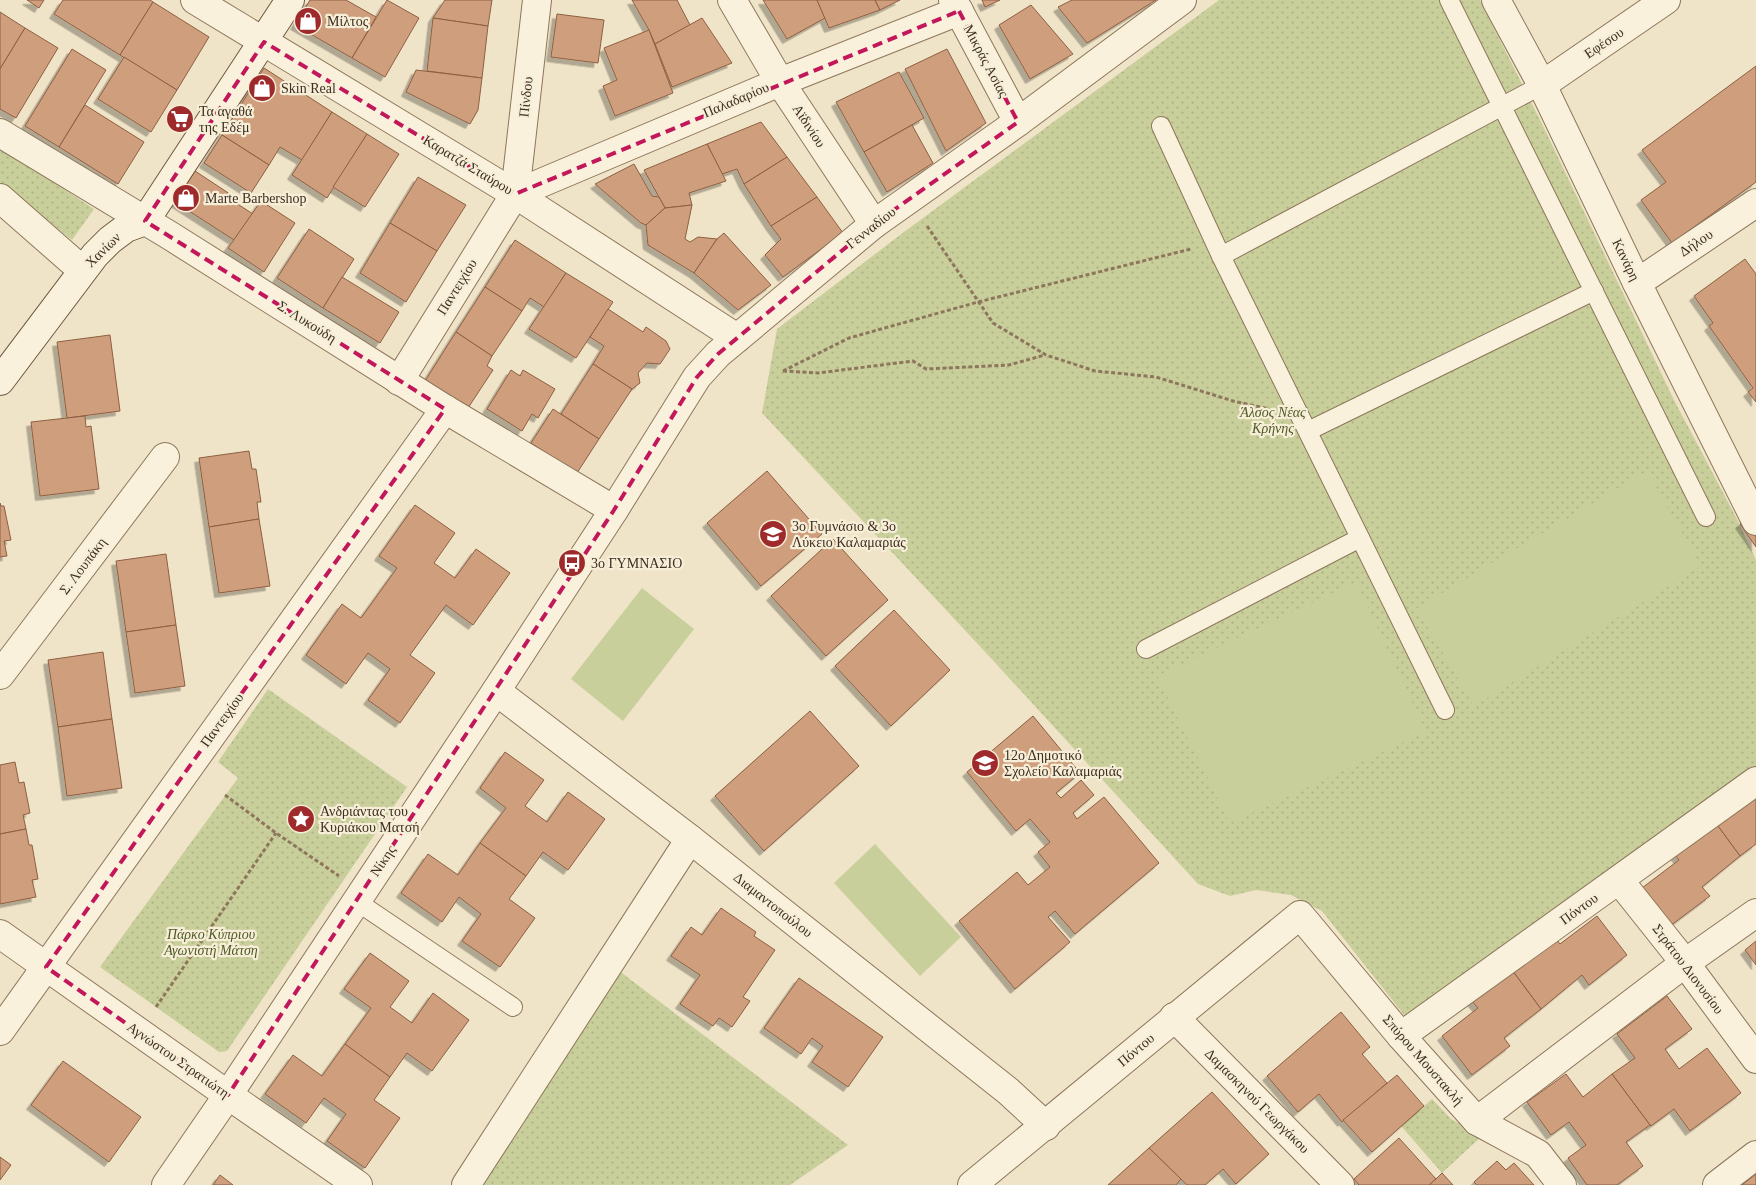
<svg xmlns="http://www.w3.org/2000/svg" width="1756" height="1185" font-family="Georgia,serif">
<defs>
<pattern id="grass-dots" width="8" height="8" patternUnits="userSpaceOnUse" patternTransform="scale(1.25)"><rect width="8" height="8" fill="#c9cf9b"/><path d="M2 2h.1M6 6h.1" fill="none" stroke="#aeb285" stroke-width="1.8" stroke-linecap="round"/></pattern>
<filter id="shadow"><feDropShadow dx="-4.5" dy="4.5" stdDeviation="0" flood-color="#0004"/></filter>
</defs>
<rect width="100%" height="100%" fill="#f0e4c8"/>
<g fill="url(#grass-dots)">
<path d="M1219 0H1480L1545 130 1674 400 1737 519 1756 560V769L1408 1020 1322 911 1291 895 1256 890 1230 896 1198 884 988 655 762 413 777 329 904 232Z"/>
<path d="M0 147 94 209 72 240 0 182Z"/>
<path d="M268 689 407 787 227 1051 219 1052 100 967 238 778 218 762Z"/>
<path d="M618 970 848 1145 790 1185H482Z"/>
<path d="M1432 1099 1451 1119 1482 1136 1442 1173 1401 1126Z"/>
</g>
<g fill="#c9cf9b">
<path d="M1647 471 1701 566 1474 706 1417 608Z"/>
<path d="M1356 582 1426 732 1230 823 1157 676Z"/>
<path d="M642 588 694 629 623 721 571 679Z"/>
<path d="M875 844 961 937 920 976 834 883Z"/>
</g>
<g fill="#cf9f7d" stroke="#8d5f41" filter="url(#shadow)">
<path d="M27 0H44L39 8Z"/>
<path d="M63 0H150L153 2 120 55 54 14Z"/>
<path d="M310 0H346L376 17 352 58 295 25Z"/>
<path d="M387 0 419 18 385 77 352 58Z"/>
<path d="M445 0H492L488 26 433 18Z"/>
<path d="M632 0H677L690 25 655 44 649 30Z"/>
<path d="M763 0H817L825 18 787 39Z"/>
<path d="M817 0H875L880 10 829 28Z"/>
<path d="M875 0H900L880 10Z"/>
<path d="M982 0H1000L985 7Z"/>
<path d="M1072 0H1156L1087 43 1058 7Z"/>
<path d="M153 2 209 37 177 90 120 55Z"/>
<path d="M1031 5 1073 54 1030 79 999 25Z"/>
<path d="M0 12 25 28 0 69Z"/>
<path d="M557 14 604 20 598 63 551 57Z"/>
<path d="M433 18 488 26 482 78 427 71Z"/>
<path d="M702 18 732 63 672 87 655 44Z"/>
<path d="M25 28 58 48 16 118 0 109V69Z"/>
<path d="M649 30 673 93 615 116 603 86 617 80 604 48Z"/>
<path d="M72 49 106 70 59 147 25 126Z"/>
<path d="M947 49 986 123 946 151 905 69Z"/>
<path d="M124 57 177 90 151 132 98 99Z"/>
<path d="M1756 66V182L1672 243 1641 200 1666 182 1642 150Z"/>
<path d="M264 68 332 112 302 160 280 147 269 165 222 135Z"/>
<path d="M416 70 482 78 478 110 470 124 406 92Z"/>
<path d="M899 72 924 118 864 152 836 102Z"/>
<path d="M85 105 144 142 118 184 59 147Z"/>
<path d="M332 112 367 134 327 198 292 175Z"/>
<path d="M761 122 787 157 744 184 737 169 722 174 707 144Z"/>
<path d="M912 125 933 163 887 192 864 152Z"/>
<path d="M367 134 399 154 365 207 333 187Z"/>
<path d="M222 135 269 165 251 193 204 163Z"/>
<path d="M707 144 726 181 689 193 692 205 665 208 644 170Z"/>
<path d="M787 157 817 197 771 226 744 184Z"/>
<path d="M634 164 652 196 659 197 665 208 646 225 641 223 595 184Z"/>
<path d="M195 171 239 200 236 203 253 214 234 240 175 202Z"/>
<path d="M418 177 466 205 437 251 390 223Z"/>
<path d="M817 197 843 233 783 277 765 255 781 239 771 226Z"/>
<path d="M261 201 295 223 264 272 228 248Z"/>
<path d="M692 205 685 239 690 242 698 237 717 239 694 273 648 245 646 225 665 208Z"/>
<path d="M390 223 437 251 406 302 360 273Z"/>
<path d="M309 229 354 259 323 308 277 278Z"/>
<path d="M724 233 771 285 738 310 694 273 717 239Z"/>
<path d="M515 240 566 273 544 307 530 298 522 311 485 287Z"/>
<path d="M1745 259 1756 274V402L1748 392 1753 388 1709 326 1713 323 1694 296Z"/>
<path d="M566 273 613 302 576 358 529 329Z"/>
<path d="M342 277 399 312 380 343 323 308Z"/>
<path d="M485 287 522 311 492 356 456 332Z"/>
<path d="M608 309 643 332 646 327 666 341 670 349 660 364 647 363 638 373 640 383 632 389 593 364 604 346 590 337Z"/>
<path d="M456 332 492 356 487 366 493 370 468 408 425 381Z"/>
<path d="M110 335 120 411 67 418 57 342Z"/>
<path d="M593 364 632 389 599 439 561 414Z"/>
<path d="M511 370 520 376 523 370 555 389 538 418 532 414 522 431 487 409Z"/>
<path d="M553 409 599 439 577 473 531 443Z"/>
<path d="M85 416 86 427 91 426 99 489 40 496 31 422Z"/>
<path d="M249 451 252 469H256L261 502H257L259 519 209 527 199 458Z"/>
<path d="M767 471 822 534 761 586 707 523Z"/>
<path d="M0 503 1 506H4L11 540 4 541 7 556 0 557Z"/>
<path d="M415 505 455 533 434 563 455 578 476 549 510 573 473 625 446 605 410 655 435 673 400 723 368 700 390 669 368 653 346 684 306 655 342 604 361 618 397 568 379 556Z"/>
<path d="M1756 512V547L1740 524Z"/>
<path d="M259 519 270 586 219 593 209 527Z"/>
<path d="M833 539 888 600 826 656 771 596Z"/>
<path d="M166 554 176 625 126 632 116 561Z"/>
<path d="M894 610 950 670 891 726 835 666Z"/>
<path d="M176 625 185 686 135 693 126 632Z"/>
<path d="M103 652 112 719 58 727 48 660Z"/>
<path d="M810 711 859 766 764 851 715 796Z"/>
<path d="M1033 716 1080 773 1056 793 1061 798 1081 780 1094 795 1073 813 1077 819 1104 797 1159 863 1075 934 1055 911 1048 917 1070 942 1015 989 959 921 1017 872 1028 885 1050 867 1038 852 1050 842 1030 819 1016 831 967 772Z"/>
<path d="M112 719 122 788 67 796 58 727Z"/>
<path d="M505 752 544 780 525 806 547 822 568 792 605 819 568 870 543 852 526 876 480 843 506 808 480 788Z"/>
<path d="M15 762 19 783 24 782 30 813 23 815 26 829 0 834V765Z"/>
<path d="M1756 791V844L1740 856 1715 822Z"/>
<path d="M1715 822 1740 856 1702 887 1710 896 1670 926 1642 888 1679 860 1673 852Z"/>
<path d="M26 829 29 845H32L38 879 32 880 36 897 0 904V834Z"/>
<path d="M480 843 526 876 509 899 535 918 500 967 462 941 481 914 459 897 442 922 401 893 428 854 458 875Z"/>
<path d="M721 908 756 932 754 936 775 950 743 997 750 1001 732 1027 719 1018 713 1026 680 1004 700 975 671 956 691 927 702 935Z"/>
<path d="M1597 916 1627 955 1589 985 1582 975 1541 1009 1512 970 1554 936 1560 944Z"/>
<path d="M1756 941V965L1745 950Z"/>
<path d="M370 953 409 981 390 1007 412 1023 433 993 469 1020 432 1071 407 1053 390 1077 345 1044 371 1008 344 989Z"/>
<path d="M1512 970 1541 1009 1504 1038 1510 1046 1472 1075 1442 1036 1478 1008 1470 999Z"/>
<path d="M799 978 883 1037 848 1087 812 1062 823 1046 812 1038 801 1054 764 1028Z"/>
<path d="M1667 996 1692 1029 1665 1049 1679 1069 1707 1048 1741 1093 1690 1131 1674 1109 1651 1126 1650 1125 1612 1074 1635 1058 1617 1034Z"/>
<path d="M1341 1012 1370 1047 1362 1054 1387 1083 1342 1122 1319 1094 1298 1112 1267 1076Z"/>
<path d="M345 1044 390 1077 374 1100 400 1118 365 1168 327 1141 346 1114 324 1098 306 1123 265 1094 293 1055 322 1076Z"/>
<path d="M63 1061 141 1117 109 1162 31 1105Z"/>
<path d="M1566 1074 1583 1097 1612 1074 1650 1125 1626 1142 1643 1166 1617 1185H1587L1568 1158 1586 1145 1569 1122 1551 1135 1527 1102Z"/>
<path d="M1397 1075 1424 1106 1372 1152 1343 1120Z"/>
<path d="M1212 1092 1269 1154 1236 1184 1223 1169 1205 1185H1187L1149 1148Z"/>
<path d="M1399 1138 1436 1179 1429 1185H1359L1354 1179Z"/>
<path d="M1149 1148 1181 1179 1176 1185H1108Z"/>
<path d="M0 1157 11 1165 0 1180Z"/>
<path d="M1497 1161 1506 1170 1514 1163 1534 1185H1477L1474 1182Z"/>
<path d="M1442 1173 1453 1185H1429L1436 1179Z"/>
<path d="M1756 1174V1185H1742Z"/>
<path d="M220 1175 233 1185H213Z"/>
</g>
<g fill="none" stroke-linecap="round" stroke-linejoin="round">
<g stroke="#8d765c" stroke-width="20">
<g id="lane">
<path d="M1449 0 1706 517"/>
<path d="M1161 126 1221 256 1445 710"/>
<path d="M1221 256 1542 85"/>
<path d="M1308 431 1594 291"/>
<path d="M1146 649 1360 538"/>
<path d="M356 901 513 1007"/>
</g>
</g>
<g stroke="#8d765c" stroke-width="30">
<g id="street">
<path d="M195 0 515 194 737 338"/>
<path d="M732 0 780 82 874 224"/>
<path d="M953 0 1018 122"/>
<path d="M1496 0 1542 85 1637 283 1756 521"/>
<path d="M1542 85 1666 0"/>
<path d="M0 133 169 235 445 409 614 510"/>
<path d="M515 194 780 82 959 11"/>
<path d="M0 198 82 270"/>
<path d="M1637 283 1756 203"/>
<path d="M399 381 515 194 537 0"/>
<path d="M0 675 165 457"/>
<path d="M496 691 690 839 1008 1091 1046 1126"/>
<path d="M1619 880 1685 963 1756 1059"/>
<path d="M0 934 228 1095 358 1185"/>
<path d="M1174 1017 1340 1185"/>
<path d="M0 1031 445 409"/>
<path d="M1401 1036 1756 781"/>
<path d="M1477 1121 1685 963 1756 913"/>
<path d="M166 1185 228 1095 496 691 614 510 697 377 718 354 874 224 1018 122 1182 0"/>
<path d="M466 1185 690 839"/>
<path d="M972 1185 1300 915 1401 1036 1477 1121 1538 1154 1562 1185"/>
<path d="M1717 1185 1756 1155"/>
</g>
</g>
<g stroke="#6f573f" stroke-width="30">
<path id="secondary" d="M0 381 95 255 110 240 126 228 145 221 290 0"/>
</g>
<g stroke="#8d765c" stroke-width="3" stroke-dasharray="4 2.5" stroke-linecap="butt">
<path d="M927 226 993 323 1046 355 1095 371 1156 377 1233 401 1269 409"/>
<path d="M783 371 849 338 978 302 1191 249"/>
<path d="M783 371 818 373 913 361 926 369 1009 365 1045 355"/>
<path d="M225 795 276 833 339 876"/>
<path d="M156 1007 276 833"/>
</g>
<use href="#lane" stroke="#faf1dc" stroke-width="18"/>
<use href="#street" stroke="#faf1dc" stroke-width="28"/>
<use href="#secondary" stroke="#faf1dc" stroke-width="28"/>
</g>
<path fill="none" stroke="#c2185b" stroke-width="4" stroke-dasharray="10 6" stroke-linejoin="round" d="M959 11 1018 122 874 224 718 354 697 377 614 510 228 1095 46 967 445 409 145 221 264 42 515 194Z"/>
<defs>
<g id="shop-disc" transform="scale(1.4375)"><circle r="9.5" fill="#9e2a2b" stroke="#f7eed8"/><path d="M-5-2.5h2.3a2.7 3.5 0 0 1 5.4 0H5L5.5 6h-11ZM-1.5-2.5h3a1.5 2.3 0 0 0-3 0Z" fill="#fff"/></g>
<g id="supermarket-disc" transform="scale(1.4375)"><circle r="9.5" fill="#9e2a2b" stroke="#f7eed8"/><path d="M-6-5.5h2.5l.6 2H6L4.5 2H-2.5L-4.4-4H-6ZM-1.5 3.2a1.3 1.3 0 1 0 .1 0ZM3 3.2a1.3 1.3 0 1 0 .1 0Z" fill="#fff"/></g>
<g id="school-disc" transform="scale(1.4375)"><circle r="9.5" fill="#9e2a2b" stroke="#f7eed8"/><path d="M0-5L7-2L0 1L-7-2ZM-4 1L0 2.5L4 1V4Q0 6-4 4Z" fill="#fff"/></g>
<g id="bus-disc" transform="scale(1.4375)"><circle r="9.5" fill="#9e2a2b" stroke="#f7eed8"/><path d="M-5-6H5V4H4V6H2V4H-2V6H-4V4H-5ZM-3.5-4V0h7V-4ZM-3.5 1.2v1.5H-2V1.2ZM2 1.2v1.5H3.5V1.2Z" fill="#fff"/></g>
<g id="sight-disc" transform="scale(1.4375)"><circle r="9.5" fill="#9e2a2b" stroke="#f7eed8"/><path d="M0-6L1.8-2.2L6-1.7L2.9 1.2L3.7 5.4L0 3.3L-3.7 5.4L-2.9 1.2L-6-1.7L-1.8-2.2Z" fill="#fff"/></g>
</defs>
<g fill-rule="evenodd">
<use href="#shop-disc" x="308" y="21"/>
<use href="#shop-disc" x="262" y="88"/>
<use href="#supermarket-disc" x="180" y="119"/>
<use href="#shop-disc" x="186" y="198"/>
<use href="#school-disc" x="773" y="534"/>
<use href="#bus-disc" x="572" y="563"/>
<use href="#school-disc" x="985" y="763"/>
<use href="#sight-disc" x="301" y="819"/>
</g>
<g text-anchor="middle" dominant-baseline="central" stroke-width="4.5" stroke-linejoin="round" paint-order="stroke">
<g font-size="14" fill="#3d2e20" stroke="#f7eed8" text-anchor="start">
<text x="327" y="21">Μίλτος</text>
<text x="281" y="88">Skin Real</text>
<text x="199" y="111">Τα αγαθά<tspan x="199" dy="16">της Εδέμ</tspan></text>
<text x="205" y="198">Marte Barbershop</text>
<text x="792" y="526">3ο Γυμνάσιο &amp; 3ο<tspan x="792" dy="16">Λύκειο Καλαμαριάς</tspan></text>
<text x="591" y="563">3ο ΓΥΜΝΑΣΙΟ</text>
<text x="1004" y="755">12ο Δημοτικό<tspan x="1004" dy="16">Σχολείο Καλαμαριάς</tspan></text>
<text x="320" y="811">Ανδριάντας του<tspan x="320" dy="16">Κυριάκου Ματσή</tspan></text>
</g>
<g font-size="14" fill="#3d2e20" stroke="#f7eed8">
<text transform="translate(1604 43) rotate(-34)">Εφέσου</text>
<text transform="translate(986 61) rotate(62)">Μικράς Ασίας</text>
<text transform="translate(526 97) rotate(-84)">Πίνδου</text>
<text transform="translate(736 100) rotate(-23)">Παλαδαρίου</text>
<text transform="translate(809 126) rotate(57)">Αϊδινίου</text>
<text transform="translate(468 165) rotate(31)">Καρατζά Σταύρου</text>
<text transform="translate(871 228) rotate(-38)">Γενναδίου</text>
<text transform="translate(1696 243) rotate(-34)">Δήλου</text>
<text transform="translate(103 250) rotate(-44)">Χανίων</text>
<text transform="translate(1626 260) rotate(64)">Κανάρη</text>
<text transform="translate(457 287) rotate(-58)">Παντειχίου</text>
<text transform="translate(307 322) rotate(32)">Σ. Λυκούδη</text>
<text transform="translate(83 566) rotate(-53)">Σ. Λουπάκη</text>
<text transform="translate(222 720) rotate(-54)">Παντειχίου</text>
<text transform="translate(383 861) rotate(-56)">Νίκης</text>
<text transform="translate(773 905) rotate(38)">Διαμαντοπούλου</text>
<text transform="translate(1579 909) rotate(-36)">Πόντου</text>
<text transform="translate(1688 969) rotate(53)">Στράτου Διονυσίου</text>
<text transform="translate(1136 1050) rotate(-40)">Πόντου</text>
<text transform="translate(178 1060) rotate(35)">Αγνώστου Στρατιώτη</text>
<text transform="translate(1423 1060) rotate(49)">Σπύρου Μουστακλή</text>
<text transform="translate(1257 1101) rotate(45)">Δαμασκηνού Γεωργάκου</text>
</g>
<g font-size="14" font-style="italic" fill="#4d5a26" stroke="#f7eed8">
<text x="1273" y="412">Άλσος Νέας<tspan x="1273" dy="16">Κρήνης</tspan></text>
<text x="211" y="934">Πάρκο Κύπριου<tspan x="211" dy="16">Αγωνιστή Μάτση</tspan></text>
</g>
</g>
</svg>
